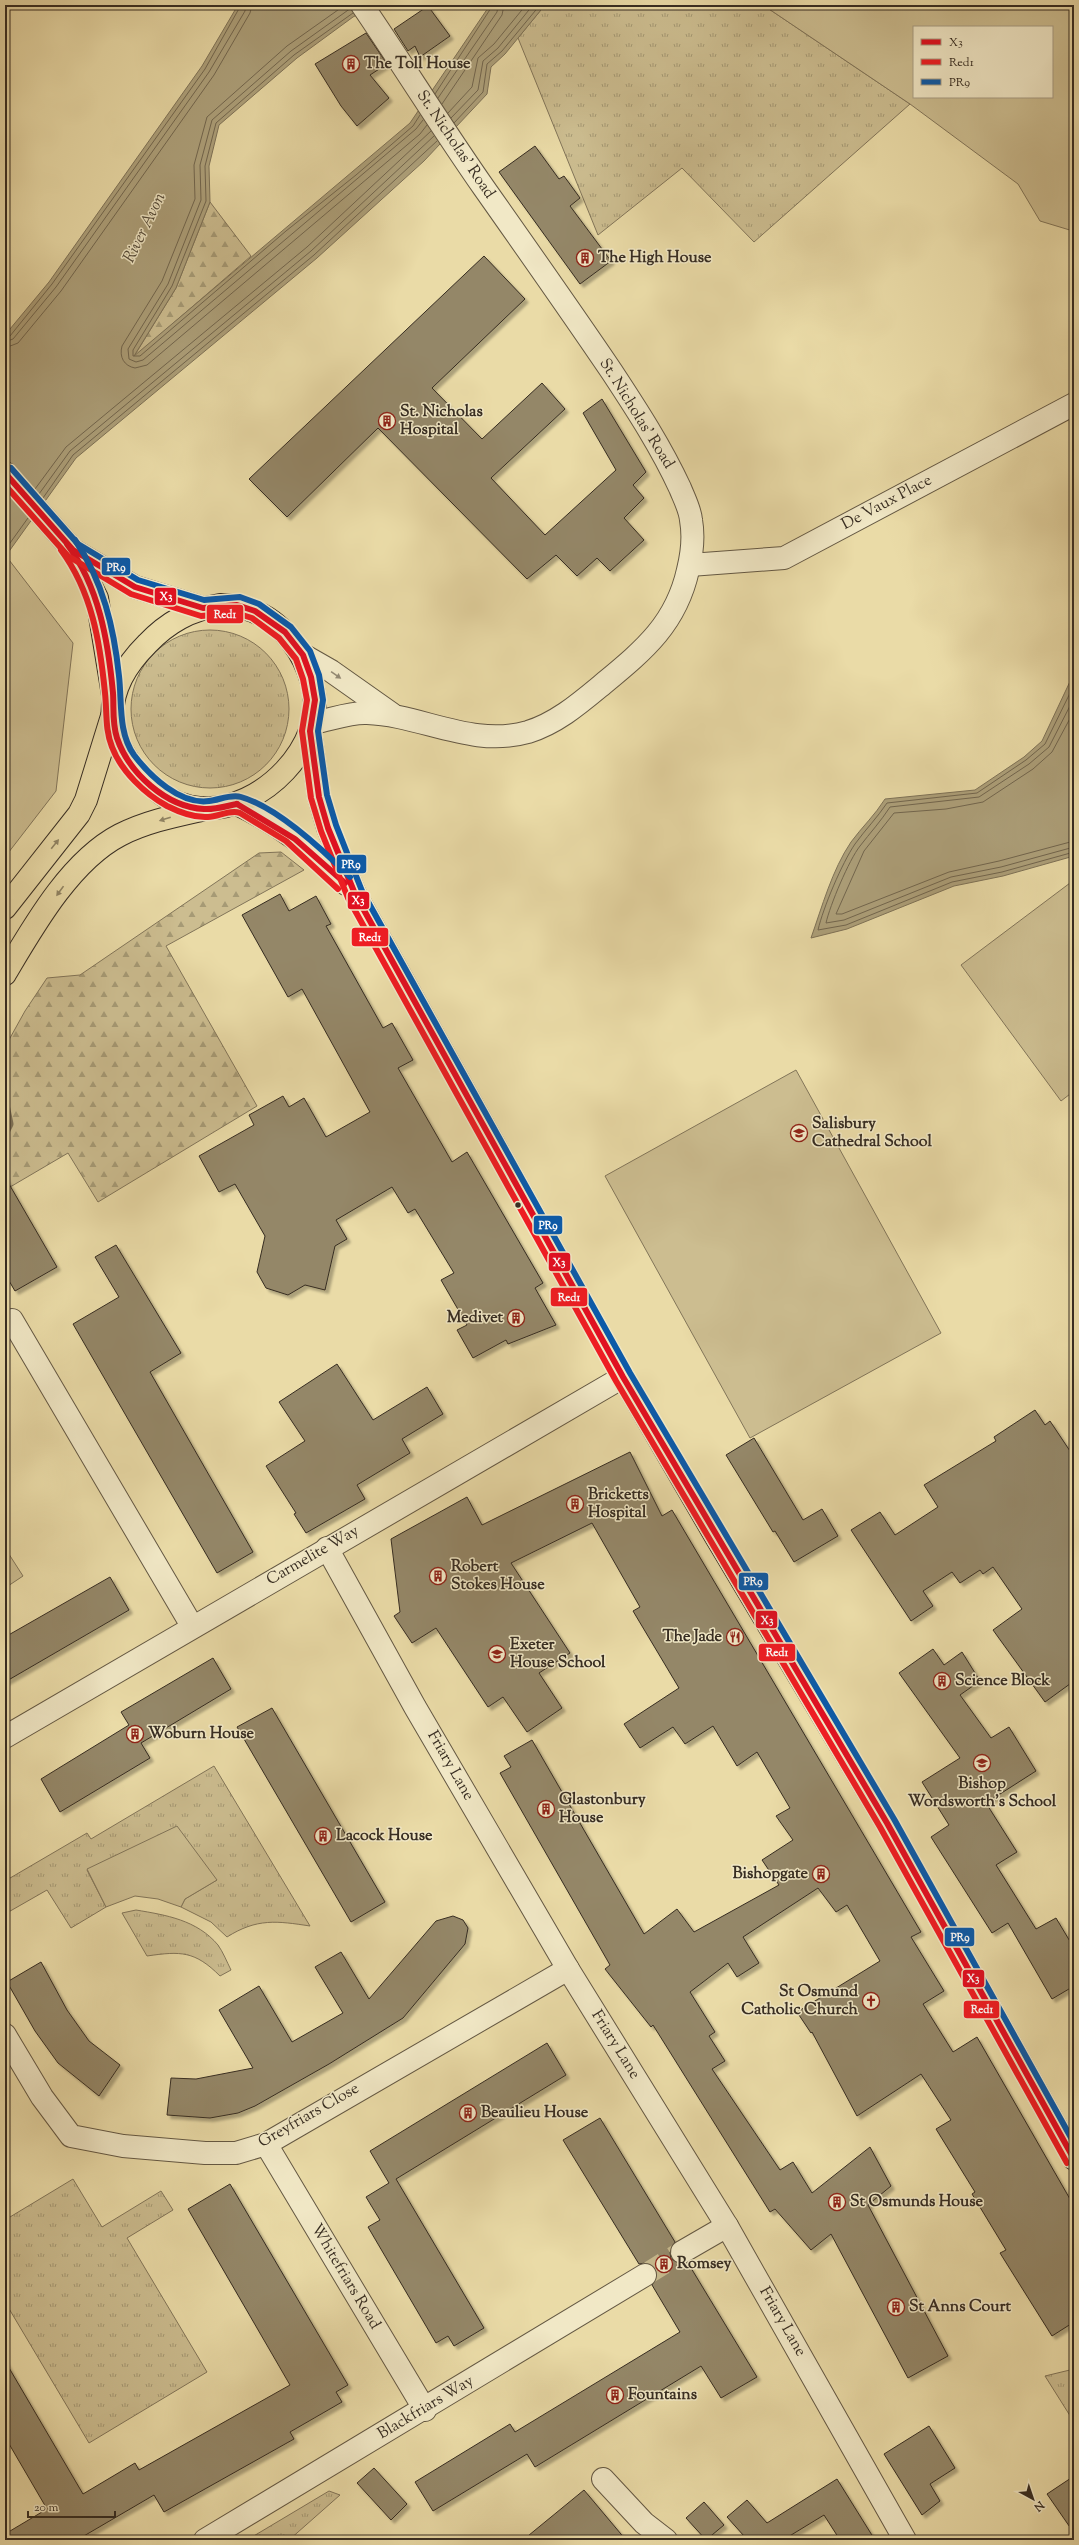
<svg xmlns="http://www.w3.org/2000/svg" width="1079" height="2545" font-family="'Sorts Mill Goudy',serif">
<defs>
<pattern id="grass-tufts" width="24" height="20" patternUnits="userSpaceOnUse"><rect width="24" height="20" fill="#ccbd90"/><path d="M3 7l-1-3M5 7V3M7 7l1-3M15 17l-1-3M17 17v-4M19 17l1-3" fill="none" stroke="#a69a75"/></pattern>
<pattern id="forest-firs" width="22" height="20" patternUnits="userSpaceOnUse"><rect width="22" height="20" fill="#ccbd90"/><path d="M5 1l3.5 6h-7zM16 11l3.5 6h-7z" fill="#a69a75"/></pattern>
<filter id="shadow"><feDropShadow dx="3.5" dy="3.5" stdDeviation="1" flood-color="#0004"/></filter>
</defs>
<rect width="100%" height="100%" fill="#eadba7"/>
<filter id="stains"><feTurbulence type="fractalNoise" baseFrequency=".005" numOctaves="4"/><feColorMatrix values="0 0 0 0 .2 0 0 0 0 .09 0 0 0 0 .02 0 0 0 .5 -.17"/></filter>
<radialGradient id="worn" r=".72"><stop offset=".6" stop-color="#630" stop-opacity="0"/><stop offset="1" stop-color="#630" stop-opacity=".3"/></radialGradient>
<g fill="url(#grass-tufts)" stroke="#827559">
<path d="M545 5H763L910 104 754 242 682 168 598 235 518 38Z"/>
<circle cx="210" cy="709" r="79"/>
<path d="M214 1766 310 1926C277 1921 257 1918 227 1937L211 1922 181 1907 185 1899 217 1880 87 1870 106 1907 71 1928 47 1890 5 1914V1881L87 1833 91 1839Z"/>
<path d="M136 1910C166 1915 197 1920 218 1945 223 1952 227 1962 231 1970L220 1976C195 1951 181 1951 147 1956L122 1913Z"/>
<path d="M73 2179 102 2227 161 2191 173 2210 127 2238 207 2372 89 2443 5 2302V2220Z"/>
<path d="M1074 2369V2422L1045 2376Z"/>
<path d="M329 2491 340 2495 289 2540H247Z"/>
</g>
<g fill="url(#forest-firs)" stroke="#827559">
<path d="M210 202 251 256 133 358 176 288Z"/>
<path d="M281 852 304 870 166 946 257 1106 98 1202 68 1153 5 1190V1047L25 1011 47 978 80 975 259 853Z"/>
</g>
<g fill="#ccbd90" stroke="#827559" fill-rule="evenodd">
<path d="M763 5H1074L1073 231 1040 221 1018 184 910 104ZM914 27H1052V97H914Z"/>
<path d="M6 556 73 643 56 791 5 857Z"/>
<path d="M1074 880V1091L1061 1101 961 965Z"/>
<path d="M796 1070 941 1333 750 1438 605 1176Z"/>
<path d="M5 1548 23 1576 5 1588Z"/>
<path d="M177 1826 217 1880 185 1899 181 1907 158 1899 135 1896 106 1907 87 1869Z"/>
</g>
<g fill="#ada07a" stroke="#7e7257">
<path d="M238 5H375L353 17 297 58 219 125 209 166 210 202 176 288 134 356 410 123 490 5H545L505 54 491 67 487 94 424 161 317 258 76 458 5 557V335L49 282 202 66Z"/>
<path d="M1074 673V856L1003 876 954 886 847 929 811 938C822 907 832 870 851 842 862 827 875 815 885 799L975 790 1024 757 1042 741Z"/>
</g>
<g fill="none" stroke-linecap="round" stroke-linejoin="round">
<g stroke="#72664e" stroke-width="1">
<path d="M345 5 287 46 207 117 194 165 195 199 162 281 122 346C119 357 124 366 135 368L147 365 420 134 427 125"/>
<path d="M351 8 291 51 212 120 200 165 201 200 168 284 128 349 129 359 136 362 143 360 416 129 423 120"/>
<path d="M353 13 294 55 216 123 205 166 206 201 172 286 133 350V356H140L286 231 356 175 413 126 420 115"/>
<path d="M435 94 493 5"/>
<path d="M438 98 497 12 498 5"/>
<path d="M442 104 502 15 504 5"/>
<path d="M448 113 472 87 478 58 494 44 526 5"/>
<path d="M451 118 478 90 483 61 498 48 533 5"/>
<path d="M454 123 483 92 487 64 502 51 540 5"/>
<path d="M5 337 10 336 52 284 205 69 241 5"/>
<path d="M5 342 13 339 56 287 209 72 245 11 246 5"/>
<path d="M5 348 18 343 61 291 214 75 250 13 252 5"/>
<path d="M35 489 66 447 307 247 431 131"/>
<path d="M39 494 70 451 311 251 434 136"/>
<path d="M43 498 73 455 314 255 437 141"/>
<path d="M5 550 28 518"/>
<path d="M1074 685 1045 744 1026 760 977 793 887 803C877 818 865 830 855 844 842 863 823 908 818 930L846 925 952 882 1002 872 1074 852"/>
<path d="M1074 698 1049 747 1029 764 979 797 890 807C881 821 870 833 860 846 849 860 830 905 826 923L844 920 951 877 1001 867 1074 847"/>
<path d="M1074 711 1052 752 1033 769 983 802 946 809 894 813 864 851 836 914H842L949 872 999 861 1074 841"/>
</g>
<path stroke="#7e7257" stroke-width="9" d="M5 1105 9 1124 5 1132"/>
</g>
<g fill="#948767" stroke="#372d22" filter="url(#shadow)">
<path d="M428 6 450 36 420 57 415 46 408 51 394 29Z"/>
<path d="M366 33 387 64 370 75 389 98 357 126 341 106 315 64Z"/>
<path d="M535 146 559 179 564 176 580 198 570 206 611 261 580 284 499 172Z"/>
<path d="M484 256 525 299 432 388 482 439 542 383 565 409 491 478 545 535 616 470 583 413 602 399 646 472 633 485 644 498 624 518 644 540 610 571 597 558 577 576 556 555 527 579 378 428 287 517 249 479Z"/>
<path d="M280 894 289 911 316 896 331 924 326 926 383 1028 392 1023 413 1060 398 1068 452 1162 467 1152 543 1283 535 1288 556 1325 508 1344 506 1340 473 1358 457 1330 467 1325 441 1280 454 1273 415 1209 408 1213 392 1187 336 1220 347 1239 335 1246 325 1290 305 1285 288 1295 266 1288 257 1272 265 1236 235 1184 219 1192 199 1156 254 1125 249 1115 283 1096 289 1107 304 1098 326 1137 370 1112 302 989 288 997 242 915Z"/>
<path d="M5 1177 57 1267 15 1291 5 1274Z"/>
<path d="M116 1245 181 1353 150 1372 253 1552 217 1573 73 1324 119 1297 95 1257Z"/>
<path d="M337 1364 373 1420 427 1387 443 1414 402 1439 410 1453 357 1485 365 1499 306 1533 294 1514 296 1513 266 1466 305 1441 279 1402Z"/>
<path d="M1035 1410 1045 1425 1050 1421 1074 1457V1681L1045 1702 993 1630 1022 1609 993 1567 983 1574 980 1570 960 1583 952 1572 923 1591 933 1606 911 1621 851 1530 880 1512 895 1535 938 1507 924 1485 996 1441 994 1437Z"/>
<path d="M754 1438 803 1520 822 1509 838 1536 794 1562 775 1531 773 1532 726 1455Z"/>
<path d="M630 1452 662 1516 672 1510 921 1932 911 1937 944 1991 923 2004 953 2052 977 2037 1074 2206V2322L1052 2336 1000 2253 1006 2250 972 2194 975 2192 936 2129 951 2120 921 2074 857 2116 812 2032 811 2033 797 2012 880 1961 847 1905 836 1912 818 1888 743 1937 759 1963 737 1977 728 1963 690 1992 715 2032 709 2036 725 2061 712 2069 780 2170 793 2162 812 2193 870 2147 891 2186 868 2205 948 2356 908 2378 831 2234 811 2250 775 2209 770 2212 653 2025 651 2027 605 1969 610 1965 500 1773 511 1767 504 1756 532 1740 644 1934 677 1909 694 1932 779 1885 762 1860 793 1840 776 1816 790 1808 757 1752 737 1766 713 1726 685 1744 673 1727 640 1748 624 1724 679 1688 633 1611 640 1607 592 1523 511 1563 570 1653 539 1673 562 1708 527 1732 503 1697 488 1707 436 1628 412 1643 394 1616 400 1612 391 1539 467 1497 482 1525Z"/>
<path d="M110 1577 129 1610 5 1682V1637Z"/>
<path d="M933 1649 944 1665 962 1652 980 1681 960 1695 991 1738 1009 1727 1036 1771 986 1803 1017 1852 996 1865 1036 1929 1056 1918 1074 1948V1986L1052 1999 1008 1923 992 1933 931 1837 949 1825 922 1782 960 1758 899 1673Z"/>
<path d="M213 1658 231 1689 141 1743 150 1758 60 1812 41 1779 129 1725 121 1712Z"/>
<path d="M272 1708 385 1902 351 1922 237 1727Z"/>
<path d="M453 1916 463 1920 468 1928 465 1944 403 2018 329 2064 255 2106 238 2113 210 2118 167 2115 171 2078 196 2079 253 2068 219 2010 259 1986 292 2042 343 2013 315 1967 341 1952 369 1999 436 1921Z"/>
<path d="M41 1962 67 2010 89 2041 120 2065 99 2096 58 2063 35 2031 7 1982Z"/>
<path d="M547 2043 566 2075 396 2179 484 2328 454 2346 448 2336 436 2343 368 2227 380 2220 366 2197 389 2183 370 2151Z"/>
<path d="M600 2118 675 2242 670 2252 671 2259 682 2264 688 2263 757 2377 721 2398 701 2366 535 2467 527 2454 433 2511 415 2482 510 2424 515 2432 680 2332 652 2285 657 2275 655 2268 645 2263 639 2264 563 2140Z"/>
<path d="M230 2184 348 2385 336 2392 342 2402 290 2432 294 2439 164 2512 154 2495 77 2540H5V2534L47 2509 5 2437V2361L83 2494 135 2463 139 2470 290 2385 188 2209Z"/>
<path d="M929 2426 955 2468 930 2484 940 2501 922 2515 884 2454Z"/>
<path d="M374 2468 407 2504 391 2520 357 2483Z"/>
<path d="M1074 2476V2533L1047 2494Z"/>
<path d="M837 2479 875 2540H840L824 2515 783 2540H738L744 2536 727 2517 747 2500 767 2523Z"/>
<path d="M584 2490 626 2540H523Z"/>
<path d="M704 2502 724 2525 706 2540 686 2518Z"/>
</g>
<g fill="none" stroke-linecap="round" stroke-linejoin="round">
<path stroke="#c6b88c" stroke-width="22" stroke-dasharray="22 11" stroke-linecap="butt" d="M645 2275 682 2252"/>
<g stroke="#645843" stroke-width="24">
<g id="street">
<path d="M690 565 784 558 1074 404"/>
<path d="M303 655 331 671 392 714"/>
<path d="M312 723C330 720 350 712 367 713 422 715 472 748 528 732 557 723 580 703 603 684 644 650 676 624 688 570 692 554 694 537 691 520 690 509 684 498 680 488 661 447 637 410 612 372 570 310 527 249 484 188 442 128 403 65 362 5"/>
<path d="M12 1320 192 1626"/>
<path d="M327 1548 415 1707 568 1969 727 2226 905 2540"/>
<path d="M5 1737 623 1377"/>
<path d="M5 2035 42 2097 71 2136 123 2146 205 2153H236L266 2144 568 1969"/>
<path d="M266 2144 425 2410"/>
<path d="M682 2252 727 2226"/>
<path d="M603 2479 644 2523 666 2540"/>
<path d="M205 2540 645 2275"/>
</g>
</g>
<g stroke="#372d22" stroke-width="24">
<g id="secondary">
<path d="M310 731 319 797 328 828 355 894 623 1377 716 1537 887 1823 1074 2159"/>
<path d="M237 804C282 826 312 849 346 884"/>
</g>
</g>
<g stroke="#372d22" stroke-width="24">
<g id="highway">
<path d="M5 473 73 550 97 598 113 695"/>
<path d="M73 550 135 587 203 608"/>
<path d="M220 605C249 605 273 617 291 640 310 665 322 700 310 731 289 788 212 835 158 791 103 747 96 695 147 644 168 622 190 610 220 605Z"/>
<path d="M5 908 79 814 86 800 112 716"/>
<path d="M5 974C33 927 70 861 120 835 145 822 174 816 201 810"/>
</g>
</g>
<use href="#street" stroke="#f1e8c6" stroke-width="22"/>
<use href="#secondary" stroke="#f1e8c6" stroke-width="22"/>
<use href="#highway" stroke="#eadba7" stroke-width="22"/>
<g stroke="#f1e8c6" stroke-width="9">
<g id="bus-1">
<path d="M5 473 73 550 135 587 203 608 237 605 255 611 285 632 303 655 311 677 315 700 310 731 319 797 328 828 355 894 623 1377 887 1823 1074 2159"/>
<path d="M67 544C99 587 108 640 113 693 114 708 112 723 117 738 129 773 166 807 204 809 215 810 226 806 237 804"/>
<path d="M237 804 295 839 345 883"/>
</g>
</g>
<g stroke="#f1e8c6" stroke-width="9">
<g id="bus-2">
<path d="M5 485 68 556 131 594 201 616 236 613 252 618 279 638 296 659 303 679 307 700 302 731 311 798 321 831 348 898 616 1381 880 1827 1067 2163"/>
<path d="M61 550C92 592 100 642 105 693 107 711 105 730 112 747 121 771 145 794 167 806 179 812 194 818 208 817 218 817 231 809 240 813L286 841 338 889"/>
</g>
</g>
<g stroke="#f1e8c6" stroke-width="9">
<g id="bus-3">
<path d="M11 468 78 544 138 580 204 600 240 597 259 604 291 627 310 651 319 675 323 700 318 731 327 795 336 825 362 891 630 1373 894 1819 1074 2143"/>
<path d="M75 540C103 581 114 628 119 676 122 702 118 733 134 755 150 776 180 805 209 801 219 800 231 794 241 797 277 807 324 851 350 877"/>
</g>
</g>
<use href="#bus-1" stroke="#e01021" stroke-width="6"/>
<use href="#bus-2" stroke="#ee1d23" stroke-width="6"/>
<use href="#bus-3" stroke="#0c5aa8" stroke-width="6"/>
</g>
<defs><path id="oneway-solid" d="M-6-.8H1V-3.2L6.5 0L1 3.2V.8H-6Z"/></defs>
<use fill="#948a74" href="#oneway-solid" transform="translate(336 675) rotate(35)"/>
<g fill="#908464">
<use href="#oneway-solid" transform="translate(165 819) rotate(163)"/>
<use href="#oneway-solid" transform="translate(55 844) rotate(-51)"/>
<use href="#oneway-solid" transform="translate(60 891) rotate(126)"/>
</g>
<defs>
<g id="building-ring" transform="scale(0.9)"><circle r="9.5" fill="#f1e8c6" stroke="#8f2418" stroke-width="1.5"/><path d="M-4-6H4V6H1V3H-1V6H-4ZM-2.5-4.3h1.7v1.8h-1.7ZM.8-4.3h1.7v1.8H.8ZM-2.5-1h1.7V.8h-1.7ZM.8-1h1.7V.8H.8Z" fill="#8f2418"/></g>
<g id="school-ring" transform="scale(0.9)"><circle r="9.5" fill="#f1e8c6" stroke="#8f2418" stroke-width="1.5"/><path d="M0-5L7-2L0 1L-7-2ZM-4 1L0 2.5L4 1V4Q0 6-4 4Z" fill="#8f2418"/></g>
<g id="restaurant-ring" transform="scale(0.9)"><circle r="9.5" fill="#f1e8c6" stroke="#8f2418" stroke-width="1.5"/><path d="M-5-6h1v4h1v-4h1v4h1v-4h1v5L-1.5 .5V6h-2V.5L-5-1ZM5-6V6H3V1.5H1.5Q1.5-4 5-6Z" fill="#8f2418"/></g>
<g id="church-ring" transform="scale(0.9)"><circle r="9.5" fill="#f1e8c6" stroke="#8f2418" stroke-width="1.5"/><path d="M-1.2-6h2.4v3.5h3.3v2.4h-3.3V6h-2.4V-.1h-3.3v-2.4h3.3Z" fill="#8f2418"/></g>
</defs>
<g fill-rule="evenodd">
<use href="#building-ring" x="351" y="64"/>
<use href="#building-ring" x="585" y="258"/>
<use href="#building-ring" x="387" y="421"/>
<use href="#school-ring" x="799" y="1133"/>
<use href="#building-ring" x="516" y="1318"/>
<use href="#building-ring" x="575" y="1504"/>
<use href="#building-ring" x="438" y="1576"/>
<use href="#restaurant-ring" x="735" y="1637"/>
<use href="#school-ring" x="497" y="1654"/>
<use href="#building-ring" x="942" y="1681"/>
<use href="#building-ring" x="135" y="1734"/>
<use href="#school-ring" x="982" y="1763"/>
<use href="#building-ring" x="546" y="1809"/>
<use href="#building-ring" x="323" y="1836"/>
<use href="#building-ring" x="821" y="1874"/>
<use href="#church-ring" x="871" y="2001"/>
<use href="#building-ring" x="468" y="2113"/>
<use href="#building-ring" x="837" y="2202"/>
<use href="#building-ring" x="664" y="2264"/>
<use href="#building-ring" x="896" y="2307"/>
<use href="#building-ring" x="615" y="2395"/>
</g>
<circle fill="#372d22" stroke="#f1e8c6" stroke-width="1.5" cx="518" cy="1205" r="3.5"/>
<g text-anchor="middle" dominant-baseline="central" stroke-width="3" stroke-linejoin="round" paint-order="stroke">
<g font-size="16" font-weight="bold" fill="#372d22" stroke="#f1e8c6" text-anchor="start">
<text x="364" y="64">The Toll House</text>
<text x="598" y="258">The High House</text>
<text x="400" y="412">St. Nicholas<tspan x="400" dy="18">Hospital</tspan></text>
<text x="812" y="1124">Salisbury<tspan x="812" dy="18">Cathedral School</tspan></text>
<text x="503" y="1318" text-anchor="end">Medivet</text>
<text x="588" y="1495">Bricketts<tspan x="588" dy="18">Hospital</tspan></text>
<text x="451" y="1567">Robert<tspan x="451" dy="18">Stokes House</tspan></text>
<text x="722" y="1637" text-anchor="end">The Jade</text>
<text x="510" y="1645">Exeter<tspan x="510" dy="18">House School</tspan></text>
<text x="955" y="1681">Science Block</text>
<text x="148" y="1734">Woburn House</text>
<text x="982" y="1784" text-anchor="middle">Bishop<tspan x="982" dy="18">Wordsworth's School</tspan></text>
<text x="559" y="1800">Glastonbury<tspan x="559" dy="18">House</tspan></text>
<text x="336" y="1836">Lacock House</text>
<text x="808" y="1874" text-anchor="end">Bishopgate</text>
<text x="858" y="1992" text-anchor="end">St Osmund<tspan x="858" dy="18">Catholic Church</tspan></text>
<text x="481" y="2113">Beaulieu House</text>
<text x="850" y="2202">St Osmunds House</text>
<text x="677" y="2264">Romsey</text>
<text x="909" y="2307">St Anns Court</text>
<text x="628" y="2395">Fountains</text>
</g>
<g font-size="16" fill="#372d22" stroke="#f1e8c6">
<text transform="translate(455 145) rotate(56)">St. Nicholas' Road</text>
<text transform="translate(636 414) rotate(58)">St. Nicholas' Road</text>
<text transform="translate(887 503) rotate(-28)">De Vaux Place</text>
<text transform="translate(313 1556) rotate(-30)">Carmelite Way</text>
<text transform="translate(450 1766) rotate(60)">Friary Lane</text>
<text transform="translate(615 2045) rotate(58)">Friary Lane</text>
<text transform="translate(309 2116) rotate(-30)">Greyfriars Close</text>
<text transform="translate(345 2277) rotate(59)">Whitefriars Road</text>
<text transform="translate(782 2322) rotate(60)">Friary Lane</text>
<text transform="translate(426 2408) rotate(-31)">Blackfriars Way</text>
</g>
<g font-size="17" font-style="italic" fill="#544a38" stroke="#f1e8c6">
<text transform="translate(145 228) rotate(-64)">River Avon</text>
</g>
</g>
<g stroke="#f1e8c6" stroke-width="1.5">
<rect x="101" y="557" width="30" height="19" rx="4" fill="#0c5aa8"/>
<rect x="154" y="587" width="23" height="19" rx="4" fill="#e01021"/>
<rect x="206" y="604" width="38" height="20" rx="4" fill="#ee1d23"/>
<rect x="336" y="854" width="31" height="20" rx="4" fill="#0c5aa8"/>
<rect x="347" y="891" width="23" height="19" rx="4" fill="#e01021"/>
<rect x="351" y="927" width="38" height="20" rx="4" fill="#ee1d23"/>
<rect x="533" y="1215" width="30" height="20" rx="4" fill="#0c5aa8"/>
<rect x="548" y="1252" width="23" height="20" rx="4" fill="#e01021"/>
<rect x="550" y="1287" width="38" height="20" rx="4" fill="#ee1d23"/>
<rect x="738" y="1572" width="31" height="19" rx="4" fill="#0c5aa8"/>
<rect x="755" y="1610" width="23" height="19" rx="4" fill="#e01021"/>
<rect x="758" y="1643" width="38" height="19" rx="4" fill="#ee1d23"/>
<rect x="944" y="1927" width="31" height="20" rx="4" fill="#0c5aa8"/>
<rect x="962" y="1969" width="23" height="19" rx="4" fill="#e01021"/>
<rect x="963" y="2000" width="37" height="19" rx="4" fill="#ee1d23"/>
</g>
<g font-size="11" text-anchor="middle" font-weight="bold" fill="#fff">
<text x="116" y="571">PR9</text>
<text x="166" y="600">X3</text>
<text x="225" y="618">Red1</text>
<text x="351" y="868">PR9</text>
<text x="358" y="904">X3</text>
<text x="370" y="941">Red1</text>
<text x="548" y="1229">PR9</text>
<text x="559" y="1266">X3</text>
<text x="569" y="1301">Red1</text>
<text x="753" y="1585">PR9</text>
<text x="767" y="1624">X3</text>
<text x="777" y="1656">Red1</text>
<text x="960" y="1941">PR9</text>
<text x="973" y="1982">X3</text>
<text x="982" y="2013">Red1</text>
</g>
<rect width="1079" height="2545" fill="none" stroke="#eadba7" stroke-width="20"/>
<rect x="6" y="6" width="1067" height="2533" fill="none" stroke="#372d22" stroke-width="2"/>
<rect x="10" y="10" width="1059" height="2525" fill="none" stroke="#372d22"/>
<rect x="913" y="26" width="140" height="72" fill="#f1e8c6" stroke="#a79d84"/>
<rect x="921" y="39" width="20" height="6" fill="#e01021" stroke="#a79d84"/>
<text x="949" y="46" font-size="12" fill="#372d22">X3</text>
<rect x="921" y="59" width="20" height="6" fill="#ee1d23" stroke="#a79d84"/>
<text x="949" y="66" font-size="12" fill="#372d22">Red1</text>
<rect x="921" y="79" width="20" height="6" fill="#0c5aa8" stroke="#a79d84"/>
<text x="949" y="86" font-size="12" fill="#372d22">PR9</text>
<g transform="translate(1033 2499) rotate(140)" stroke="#f1e8c6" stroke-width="3" paint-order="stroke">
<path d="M0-3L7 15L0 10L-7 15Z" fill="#372d22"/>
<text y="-6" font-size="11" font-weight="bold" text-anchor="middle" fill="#372d22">N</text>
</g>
<path d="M28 2511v6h87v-6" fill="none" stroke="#372d22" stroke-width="2"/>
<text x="34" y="2511" font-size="12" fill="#372d22" stroke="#f1e8c6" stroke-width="3" paint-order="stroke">20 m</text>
<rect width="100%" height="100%" filter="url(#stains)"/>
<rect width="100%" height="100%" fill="url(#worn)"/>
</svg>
